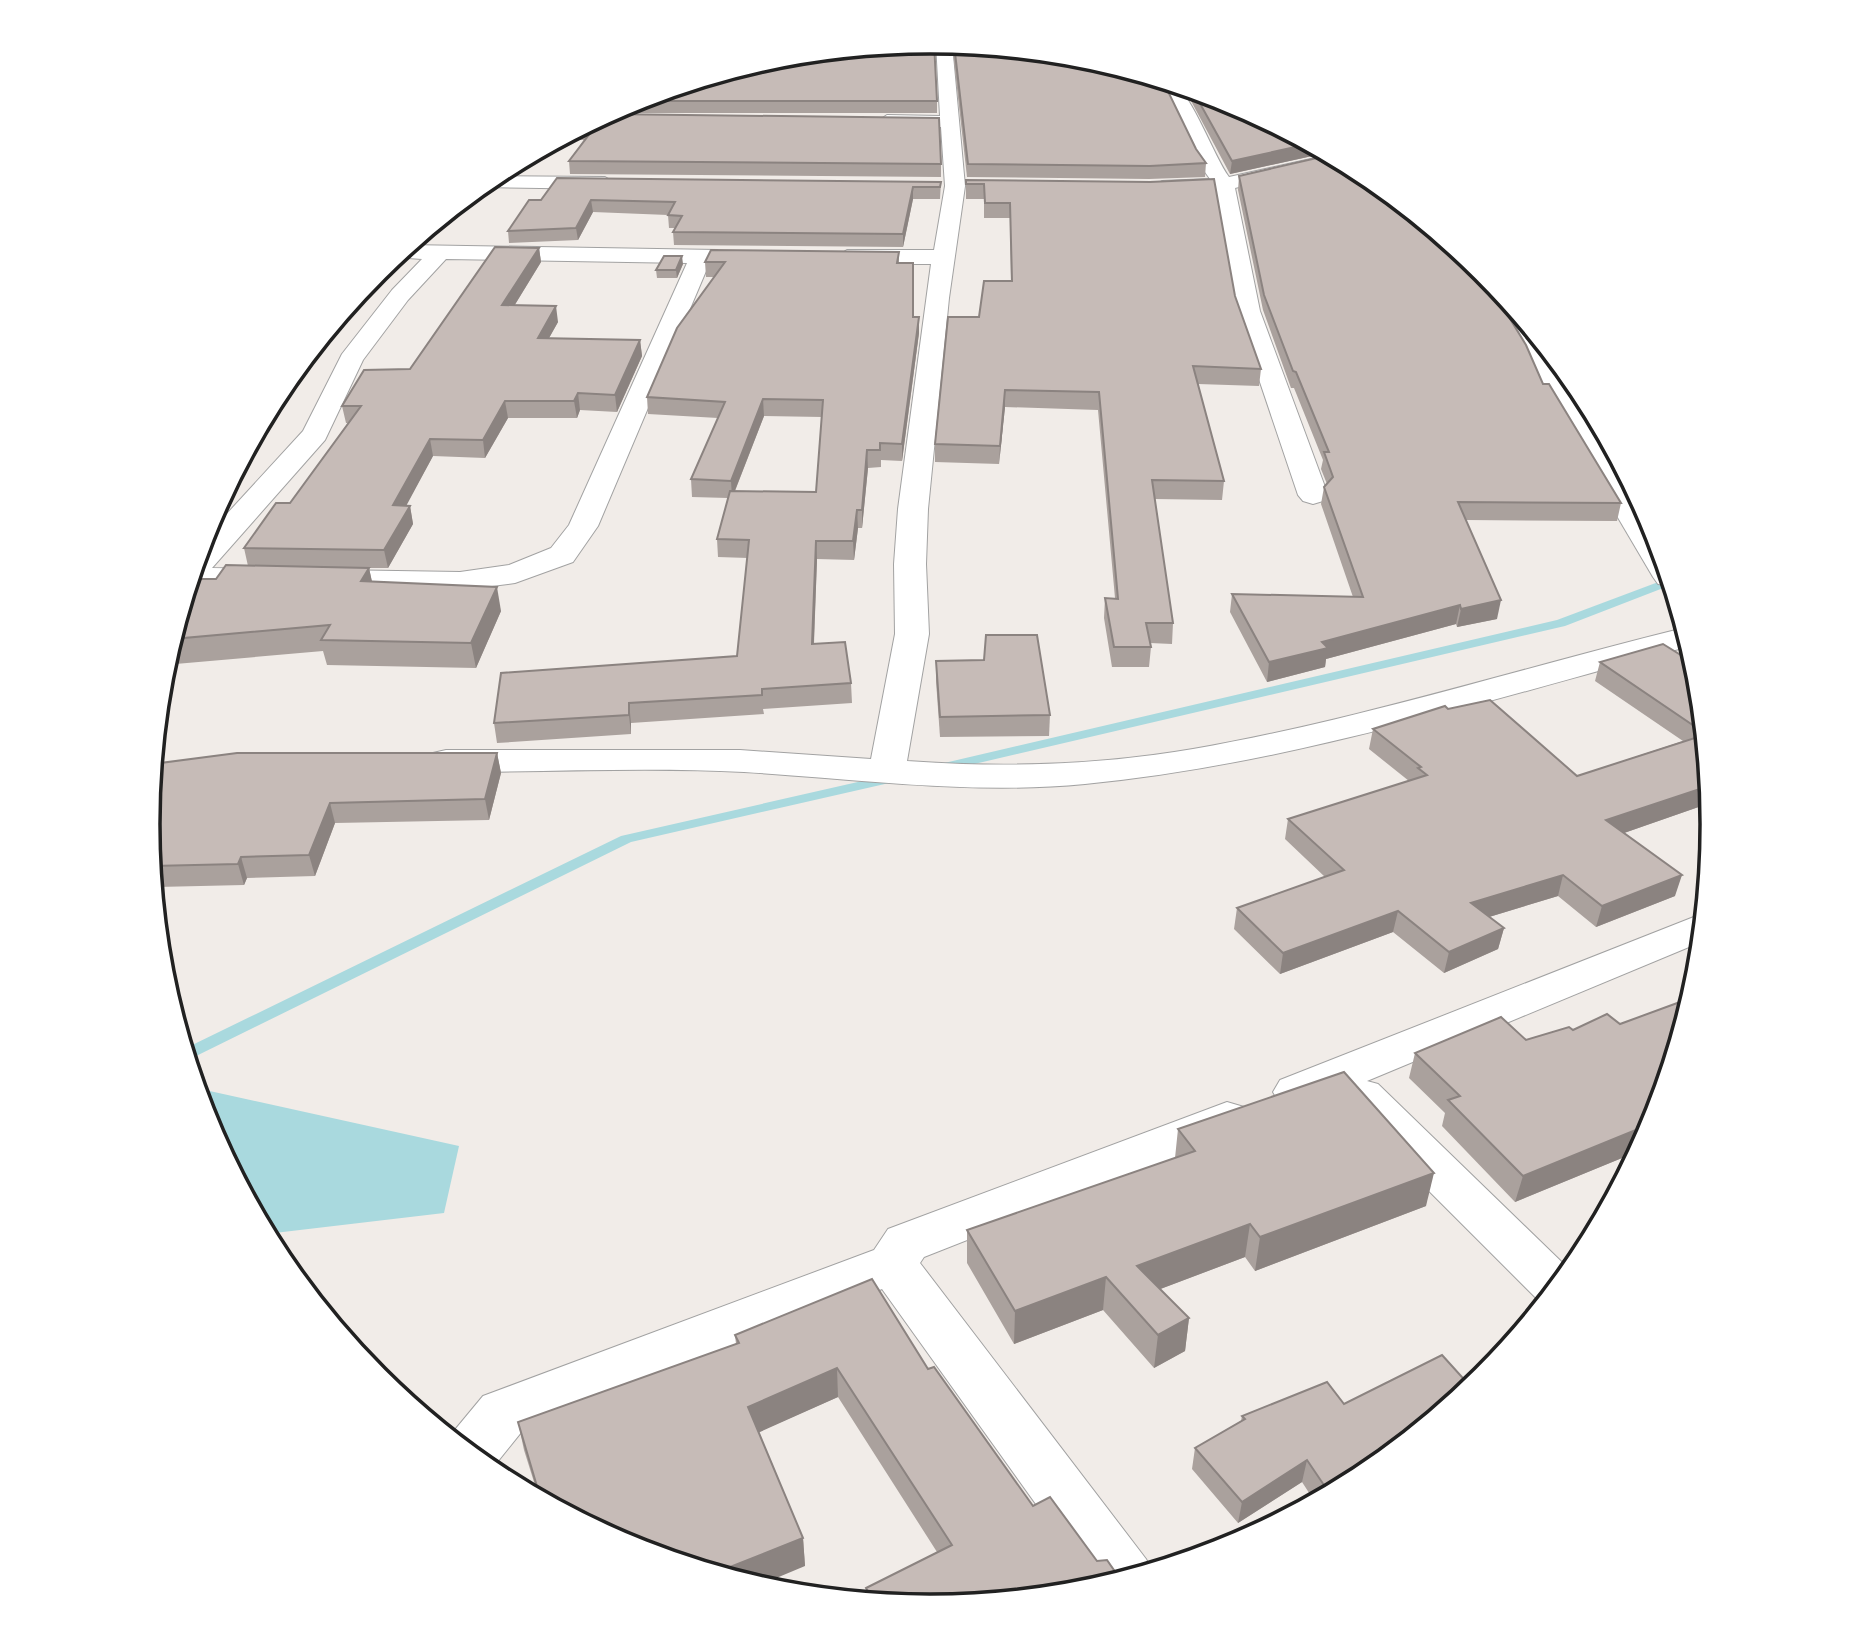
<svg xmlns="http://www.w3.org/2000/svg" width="1860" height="1649" font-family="Helvetica,sans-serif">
<rect width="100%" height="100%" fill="#f1ece8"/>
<path fill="#a9d9de" d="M196 1088 459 1146 444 1213 266 1234 207 1124Z"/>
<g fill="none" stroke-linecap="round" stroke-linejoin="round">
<g fill="#a9d9de" fill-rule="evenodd">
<path d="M1669 578 1671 585 1565 626 940 772 933 768 940 764 1557 620Z"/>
<path d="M893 774 898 775 900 778 898 781 631 842 188 1060 184 1049 621 836Z"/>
</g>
<g stroke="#a2a2a2" stroke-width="2">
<g id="minor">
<path d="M936 43 952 44 965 186 949 298 928 509 926 564 929 634 907 761C1002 768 1100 765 1193 749 1359 720 1521 668 1684 628L1690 646C1491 699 1291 764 1085 784 972 795 857 779 744 772 645 767 545 772 446 772L433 769 428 761 433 753 446 750H740L871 759 895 634 894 564 898 509 931 264H847L836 257 847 250H934L945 186 941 127H887L878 121 887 115 940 116Z"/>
<path d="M1158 80C1163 81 1170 82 1174 85 1192 94 1214 157 1229 177L1329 155 1343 162 1235 188 1260 311 1328 495 1323 501 1313 504 1303 501 1298 495 1236 311 1215 190 1162 193 1152 187 1162 181 1210 179 1197 161 1174 107Z"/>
<path d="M493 176 605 177 615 183 605 189 480 187Z"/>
<path d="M408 245 717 250 728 257 725 262 709 264 598 526 573 562 515 583 460 590 189 586 202 541 303 431 342 354 392 290 422 259 394 257ZM446 259 687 263 569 525 551 548 509 565 460 572 212 568 325 440 363 360 408 300Z"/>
<path d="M1481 269 1531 330 1653 527 1671 586 1658 584 1653 577 1475 275Z"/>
<path d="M1704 913 1701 942 1367 1081 1378 1084 1571 1271 1543 1305 1346 1108 1339 1096 1341 1092 1296 1109 1280 1104 1273 1092 1280 1080Z"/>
<path d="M1227 1102 1244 1107 1250 1119 1244 1131 924 1257 920 1263 1146 1559 1152 1571 1096 1588 882 1289 523 1430 490 1471 449 1437 483 1396 874 1250 888 1229Z"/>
</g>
</g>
<use href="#minor" fill="#fff" fill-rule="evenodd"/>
</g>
<g fill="#aaa19d" fill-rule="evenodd">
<path d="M952 44 1083 57 1196 149 1206 163 1205 177 1149 179 967 177Z"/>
<path d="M1176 86 1230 102 1326 153 1230 174 1190 99Z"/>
<path d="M631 101H937V113H609Z"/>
<path d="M607 114 941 164V177L570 174 569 161 584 140 561 139Z"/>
<path d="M1239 176 1543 384 1621 503 1617 521 1466 520 1497 619 1457 627 1456 624 1326 659 1325 667 1267 682 1230 612 1232 594 1353 597 1321 504 1324 487 1327 484 1321 469 1323 460 1294 388H1291L1263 310 1238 190Z"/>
<path d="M941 182 940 199H913L903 247 674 245 673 232 675 228H669L668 215 593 212 578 240 509 243 508 231 541 200Z"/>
<path d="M1150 182 1235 296 1261 369 1259 386 1198 384 1224 481 1222 500 1155 499 1173 623 1172 644 1150 643 1151 647 1149 667H1112L1104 618 1105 598H1115L1098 410 1005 407 999 464 935 462V444L979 317 1011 281 1010 218H984V199H966V184Z"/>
<path d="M445 215 428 238H417Z"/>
<path d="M539 248 541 262 514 306 558 322 549 338 640 340 642 356 617 412 580 410 577 418H508L485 458 433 456 406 505 410 506 413 524 388 568H369L372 582 501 611 476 668 327 665 323 651 164 665 191 579H216L248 566 244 548 290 503 348 423H346L342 406 410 369Z"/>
<path d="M899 252V263L913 317H919V333L902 461 881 460V467L868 468 862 528H858L854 560 817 559 814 644 851 683 852 703 763 709 764 714 631 723V734L497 743 494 723 737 656 748 558 718 557 717 539 728 498 692 497 691 479 718 418 648 414 647 397 714 277H706L705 262ZM764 416 822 417 816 492 735 491Z"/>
<path d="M394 257V260L328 341 329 344 301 378H289L377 271Z"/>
<path d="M683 264 677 278H657L656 270Z"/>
<path d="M1581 390 1640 502 1578 401Z"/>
<path d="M936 661 1050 715 1049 736 940 737 936 681Z"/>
<path d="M1600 662 1698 672 1710 803 1624 833 1675 896 1596 927 1558 896 1489 917 1504 928 1498 949 1444 973 1393 932 1280 974 1234 929 1237 908 1325 877 1285 839 1288 819 1409 781 1369 749 1373 729 1448 709 1577 776 1683 741 1595 681Z"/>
<path d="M497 753 501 773 489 820 335 823 315 876 247 878 244 885 157 887 154 892 148 824Z"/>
<path d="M1526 1040 1653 1124 1639 1151 1515 1202 1442 1126 1445 1113 1409 1078 1415 1053Z"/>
<path d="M1178 1129 1426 1206 1255 1271 1245 1257 1160 1289 1189 1318 1185 1351 1154 1368 1103 1310 1014 1344 967 1263V1230L1175 1158Z"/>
<path d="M735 1335 928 1369 1033 1506 1097 1561 1118 1576 1117 1582 1082 1592 930 1607 866 1601V1588L937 1552 838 1397 758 1432 803 1538 805 1566 630 1547 539 1498 524 1450 518 1422 736 1344Z"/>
<path d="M1470 1386 1364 1475 1315 1502 1302 1482 1238 1523 1192 1469 1195 1448 1241 1421 1242 1416 1344 1404Z"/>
</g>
<g fill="#8b8380">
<path d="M1309 144 1326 153 1230 174 1232 161Z"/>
<path d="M913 187V199L903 247V234Z"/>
<path d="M591 200 593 212 578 240 576 228Z"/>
<path d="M445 215 428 238 427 230Z"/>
<path d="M539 248 541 262 505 321 502 305Z"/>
<path d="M682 256 683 264 677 278 676 270Z"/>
<path d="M394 257V260L328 341 329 344 301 378 299 366 377 271Z"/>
<path d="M556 306 558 322 540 354 538 338Z"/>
<path d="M919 317V333L902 461V444Z"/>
<path d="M640 340 642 356 617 412 615 395Z"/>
<path d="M1005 390V407L999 464 1000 446Z"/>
<path d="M578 393 580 410 577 418 574 401Z"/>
<path d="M763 399 764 416 732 498 731 481Z"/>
<path d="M505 401 508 418 485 458 483 440Z"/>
<path d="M430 439 433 456 397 523 393 505Z"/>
<path d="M867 450 868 468 862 528V510Z"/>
<path d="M410 506 413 524 388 568 384 550Z"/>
<path d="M857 510 858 528 854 560 853 541Z"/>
<path d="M816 541 817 559 813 663 812 644Z"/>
<path d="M369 568 374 591 361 581Z"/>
<path d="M497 587 501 611 476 668 471 643Z"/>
<path d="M1501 600 1497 619 1457 627 1461 609Z"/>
<path d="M1460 605 1456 624 1326 659 1325 667 1267 682 1269 662 1322 642Z"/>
<path d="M629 703 631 723V734L629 715Z"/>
<path d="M497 753 501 773 489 820 485 799Z"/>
<path d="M1709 786 1710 803 1601 841 1606 820Z"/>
<path d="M330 803 335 823 315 876 309 855Z"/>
<path d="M241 857 247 878 244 885 238 864Z"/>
<path d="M152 873 157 887 154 892Z"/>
<path d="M1563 875 1558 896 1466 924 1471 903Z"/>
<path d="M1682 875 1675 896 1596 927 1602 906Z"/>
<path d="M1398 911 1393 932 1280 974 1283 953Z"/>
<path d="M1504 928 1498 949 1444 973 1449 952Z"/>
<path d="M1653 1123 1639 1151 1515 1202 1523 1176Z"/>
<path d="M1434 1173 1426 1206 1255 1271 1260 1237Z"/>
<path d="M1250 1224 1245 1257 1134 1299 1137 1266Z"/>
<path d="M1106 1277 1103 1310 1014 1344 1015 1311Z"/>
<path d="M1189 1318 1185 1351 1154 1368 1158 1335Z"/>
<path d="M837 1368 838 1397 751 1436 748 1407Z"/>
<path d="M1307 1460 1302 1482 1238 1523 1242 1502Z"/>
<path d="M803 1538 805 1566 757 1586 715 1573Z"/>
<path d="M1118 1576 1117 1582 1103 1586V1584Z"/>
</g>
<g fill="#c6bbb7" stroke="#8b8380" stroke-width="2">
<path d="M930 42H934L937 101H632L778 57Z"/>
<path d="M954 44 1083 57 1163 81 1196 149 1206 163 1150 166 968 164Z"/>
<path d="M1193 91 1230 102 1309 144 1232 161Z"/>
<path d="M607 114 939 118 941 164 569 161 594 128 582 127Z"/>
<path d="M1330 155 1365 174 1479 268 1526 345 1543 384H1549L1621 503 1458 502 1501 600 1461 609 1460 605 1322 642 1328 648 1269 662 1232 594 1363 597 1324 487 1333 477 1324 452H1329L1296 372 1293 371 1264 295 1239 176Z"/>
<path d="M557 178 941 182 940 187H913L903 234 673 232 682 216 668 215 675 202 591 200 576 228 508 231 529 200H541Z"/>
<path d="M1214 179 1235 296 1261 369 1193 366 1224 481 1152 480 1173 623H1146L1151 647H1114L1105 598 1118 599 1099 392 1005 390 1000 446 935 444 948 317H979L984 281H1012L1010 203H985L984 184H966V180L1150 182Z"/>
<path d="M495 247 539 248 502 305 556 306 538 338 640 340 615 395 578 393 574 401H505L483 440 430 439 393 505 410 506 384 550 244 548 276 503H290L361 406H342L364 370 410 369Z"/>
<path d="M711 250 899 252 897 263H913V317H919L902 444 880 443V450H867L862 510H857L853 541H816L812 644 845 642 851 683 762 689V695L629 703V715L494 723 501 673 737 656 749 540 717 539 730 491 816 492 823 400 763 399 731 481 691 479 725 402 647 397 677 328 725 262H705Z"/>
<path d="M664 256H682L676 270H656Z"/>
<path d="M226 565 369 568 361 581 497 587 471 643 321 640 330 625 172 639 191 579H216Z"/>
<path d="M986 635H1037L1050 715 940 717 936 661 984 660Z"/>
<path d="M1663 644 1695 664 1698 672 1703 732 1600 662Z"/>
<path d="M1490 700 1577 776 1704 735 1709 786 1606 820 1682 875 1602 906 1563 875 1471 903 1504 928 1449 952 1398 911 1283 953 1237 908 1344 870 1288 819 1427 775 1418 768 1421 767 1373 729 1445 706 1448 709Z"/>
<path d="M237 753H497L485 799 330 803 309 855 241 857 238 864 152 866 148 824 153 764Z"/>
<path d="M1691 998 1653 1123 1523 1176 1448 1100 1460 1096 1415 1053 1501 1017 1526 1040 1569 1027 1573 1030 1607 1014 1620 1024Z"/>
<path d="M1344 1072 1434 1173 1260 1237 1250 1224 1137 1266 1189 1318 1158 1335 1106 1277 1015 1311 967 1230 1195 1151 1178 1129Z"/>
<path d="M872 1279 928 1369 934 1367 1033 1506 1050 1497 1097 1561 1107 1560 1118 1576 1103 1584 1104 1585 1082 1592 930 1607 873 1601 866 1588 952 1545 837 1368 748 1407 803 1538 715 1573 630 1547 541 1500 518 1422 739 1343 735 1335Z"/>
<path d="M1442 1355 1470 1386 1480 1380 1364 1475 1330 1494 1307 1460 1242 1502 1195 1448 1245 1419 1242 1416 1327 1382 1344 1404Z"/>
</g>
<path d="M0 0H1860V1649H0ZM160 824a770 770 0 1 1 1540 0a770 770 0 1 1-1540 0Z" fill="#fff" fill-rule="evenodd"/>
<path fill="none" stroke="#212121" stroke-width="3.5" d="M160 824a770 770 0 1 1 1540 0a770 770 0 1 1-1540 0Z"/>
</svg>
